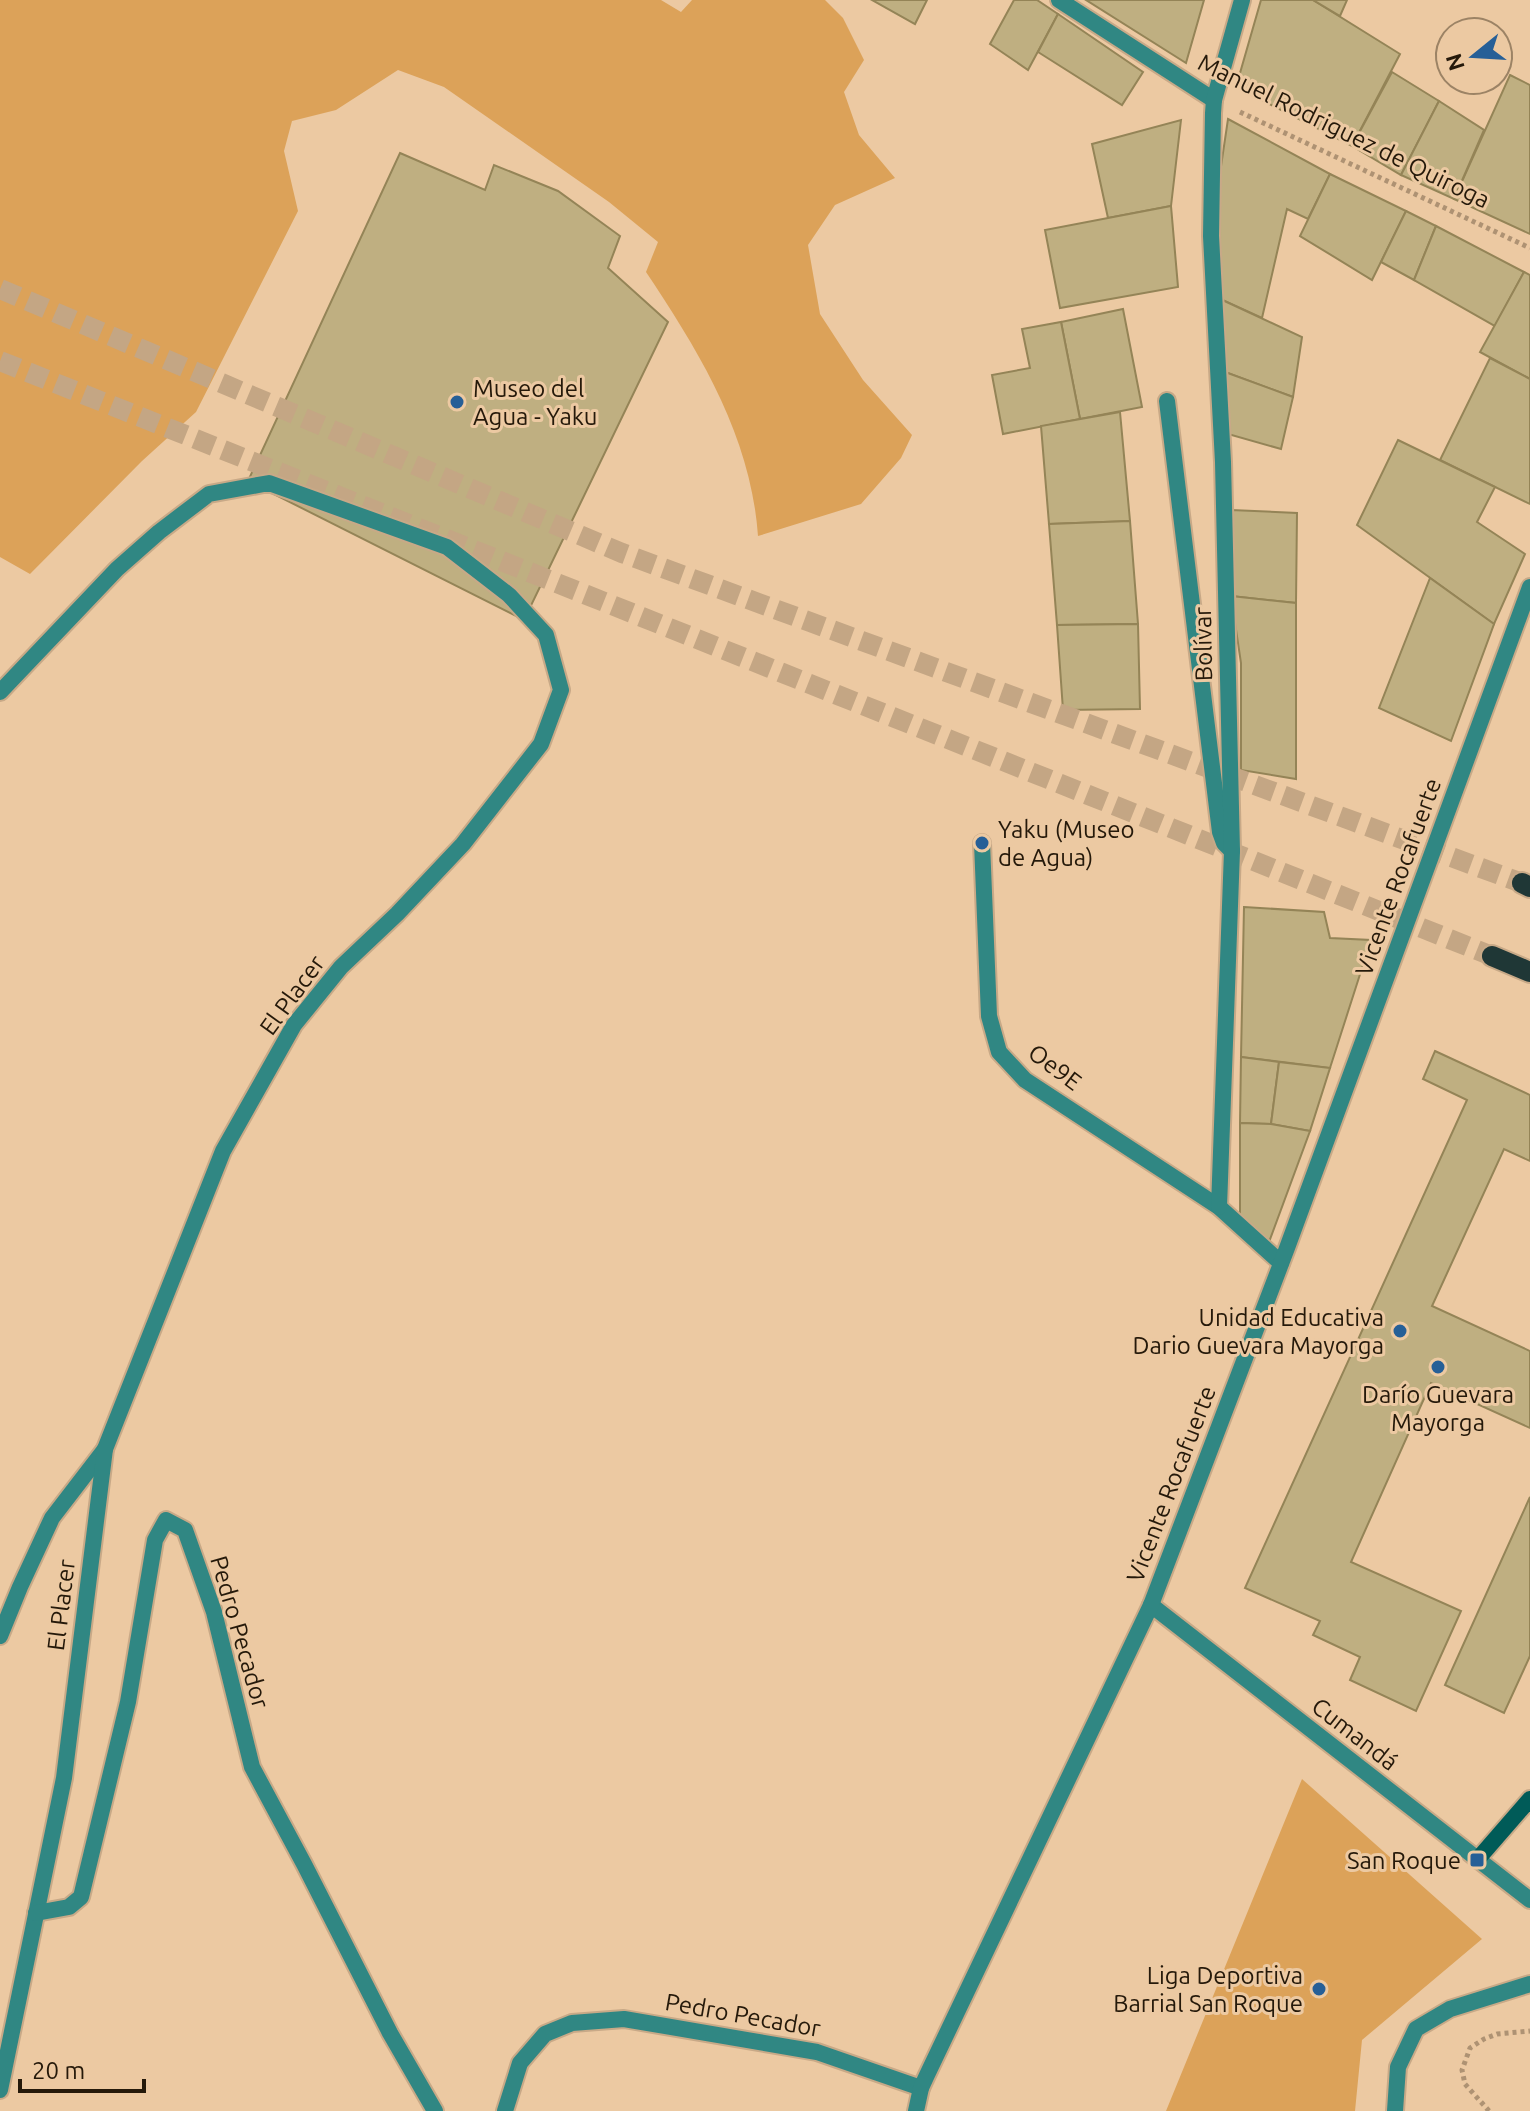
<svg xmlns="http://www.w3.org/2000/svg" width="1530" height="2111" font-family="Ubuntu,sans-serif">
<rect width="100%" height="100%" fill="#ecc9a2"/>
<g fill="#dca259">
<path d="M0 0H661L681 12 692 0H825L843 18 864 60 844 92 859 135 895 178 835 205 808 245 820 314 863 380 912 435 901 458 861 504 758 536C751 436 700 353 646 272L658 242 609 202 444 87 398 70 336 110 292 121 284 151 298 211 196 412 142 461 30 574 0 557Z"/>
<path d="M1302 1779 1482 1939 1362 2040 1355 2111H1166Z"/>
</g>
<g fill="#bfaf81" stroke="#948457" stroke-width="2">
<path d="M872 0H927L915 24Z"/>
<path d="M1014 0H1037L1058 14 1028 70 990 44Z"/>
<path d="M1086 0H1204L1186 63Z"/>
<path d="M1261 0H1313L1400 54 1352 146 1236 87Z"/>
<path d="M1313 0H1347L1340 16Z"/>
<path d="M1058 14 1143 72 1122 105 1038 52Z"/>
<path d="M1392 72 1439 101 1401 175 1352 146Z"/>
<path d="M1510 75 1530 85V234L1454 199Z"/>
<path d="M1439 101 1484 130 1454 199 1401 175Z"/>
<path d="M1228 119 1330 174 1308 219 1287 209 1262 318 1218 298 1220 173Z"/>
<path d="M1181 120 1171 206 1108 218 1092 144Z"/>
<path d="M400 153 485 190 494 165 558 191 620 236 608 268 668 322 524 620 248 481Z"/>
<path d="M1330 174 1406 211 1372 280 1300 236Z"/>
<path d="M1171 206 1178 287 1060 308 1045 230Z"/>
<path d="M1406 211 1436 226 1414 280 1381 262Z"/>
<path d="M1436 226 1524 272 1495 326 1414 280Z"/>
<path d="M1524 272 1530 275V379L1480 352Z"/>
<path d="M1218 298 1302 337 1293 397 1225 372Z"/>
<path d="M1123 309 1142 407 1080 419 1061 322Z"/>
<path d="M1061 322 1080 419 1003 434 992 375 1030 368 1022 329Z"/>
<path d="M1490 358 1530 379V504L1440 460Z"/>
<path d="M1225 372 1293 397 1281 449 1228 434Z"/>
<path d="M1120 412 1130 521 1049 524 1041 426Z"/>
<path d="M1398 440 1495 487 1477 522 1525 554 1494 624 1357 525Z"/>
<path d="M1231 510 1297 513 1296 603 1231 596Z"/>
<path d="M1130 521 1138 624 1057 625 1049 524Z"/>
<path d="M1430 578 1494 624 1451 741 1379 708Z"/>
<path d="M1231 596 1296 603V779L1241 770V663Z"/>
<path d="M1138 624 1140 709 1063 710 1057 625Z"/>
<path d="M1244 907 1324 912 1330 938 1371 940 1330 1068 1241 1057Z"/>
<path d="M1435 1051 1530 1095V1161L1504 1149 1432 1306 1530 1351V1428L1431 1383 1351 1562 1461 1611 1416 1711 1350 1680 1360 1657 1313 1635 1320 1621 1245 1588 1467 1100 1423 1079Z"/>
<path d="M1241 1057 1279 1062 1271 1124 1240 1123Z"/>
<path d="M1279 1062 1330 1068 1310 1131 1271 1124Z"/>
<path d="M1240 1123 1271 1124 1310 1131 1269 1242 1240 1216Z"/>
<path d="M1530 1497V1656L1504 1713 1445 1685Z"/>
</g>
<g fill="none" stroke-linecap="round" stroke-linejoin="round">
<g stroke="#c4a684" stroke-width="20" stroke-dasharray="20 10" stroke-linecap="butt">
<path d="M0 289 622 553 1522 883"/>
<path d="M0 361 1492 956"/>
</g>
<g stroke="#c8a987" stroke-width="20">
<path id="service" d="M0 1636 20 1587 52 1518 105 1449"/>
</g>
<g stroke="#c8a987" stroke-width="20">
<g id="minor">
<path d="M1059 0 1214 100"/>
<path d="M1167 401 1220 832 1224 843 1232 851"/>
<path d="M0 692 117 569 159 532 209 494 269 483 447 547 509 595 546 635 561 690 541 744 463 844 397 914 341 967 294 1025 223 1151 105 1449 64 1778 0 2090"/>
<path d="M982 843 989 1016 999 1052 1025 1080 1219 1207 1281 1263"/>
<path d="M1219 1207 1232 851 1223 462 1211 236 1213 113 1214 100 1242 0"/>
<path d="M1151 1605 1530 1900"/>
<path d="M36 1913 69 1907 81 1897 128 1702 155 1540 166 1520 185 1530 214 1612 252 1767 304 1864 390 2033 435 2111"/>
<path d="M505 2111 520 2063 545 2034 572 2023 624 2019 817 2052 921 2088"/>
<path d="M916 2111 921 2088 927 2075 1151 1605 1287 1248 1530 587"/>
<path d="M1395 2111 1398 2067 1416 2029 1450 2009 1530 1984"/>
</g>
</g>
<g stroke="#c8a987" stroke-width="20">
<path id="secondary" d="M1477 1860 1530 1799"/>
</g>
<g stroke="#c8a987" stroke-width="24">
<g id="primary">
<path d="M1522 883 1530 887"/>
<path d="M1492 956 1530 972"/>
</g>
</g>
<g stroke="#ae9273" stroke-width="5" stroke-dasharray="4 4" stroke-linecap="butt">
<path d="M1240 112 1530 248"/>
<path d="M1489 2111 1465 2084 1462 2070 1470 2048 1484 2039 1497 2034 1530 2031"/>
</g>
<use href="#service" stroke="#308783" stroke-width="16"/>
<use href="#minor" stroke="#308783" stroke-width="16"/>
<use href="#secondary" stroke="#005b58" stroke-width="16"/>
<use href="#primary" stroke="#1f3736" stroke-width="20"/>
</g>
<g fill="#265f97" stroke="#ecc9a2" stroke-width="3">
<circle cx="457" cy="402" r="8"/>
<circle cx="982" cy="843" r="8"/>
<circle cx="1400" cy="1331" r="8"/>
<circle cx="1438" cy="1367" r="8"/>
<rect x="1469" y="1852" width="16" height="16" rx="4"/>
<circle cx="1319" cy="1989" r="8"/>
</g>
<g text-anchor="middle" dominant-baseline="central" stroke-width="6" stroke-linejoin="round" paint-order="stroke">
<g font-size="24" fill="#25190a" stroke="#ecc9a2">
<text transform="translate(1344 131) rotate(26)">Manuel Rodriguez de Quiroga</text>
<text transform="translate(1203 644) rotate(-91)">Bolívar</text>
<text transform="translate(1398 877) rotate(-70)">Vicente Rocafuerte</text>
<text transform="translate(292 995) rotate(-54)">El Placer</text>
<text transform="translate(1055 1067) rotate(37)">Oe9E</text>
<text transform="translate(1171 1484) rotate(-69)">Vicente Rocafuerte</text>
<text transform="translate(61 1605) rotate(-83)">El Placer</text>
<text transform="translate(240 1632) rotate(74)">Pedro Pecador</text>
<text transform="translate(1355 1734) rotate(38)">Cumandá</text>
<text transform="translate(743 2015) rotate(10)">Pedro Pecador</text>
</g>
<g font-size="24" fill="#25190a" stroke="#ecc9a2" text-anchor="end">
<text x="473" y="388" text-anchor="start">Museo del<tspan x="473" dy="28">Agua - Yaku</tspan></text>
<text x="998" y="829" text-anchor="start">Yaku (Museo<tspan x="998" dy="28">de Agua)</tspan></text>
<text x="1384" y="1317">Unidad Educativa<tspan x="1384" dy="28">Dario Guevara Mayorga</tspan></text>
<text x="1438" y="1394" text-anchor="middle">Darío Guevara<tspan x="1438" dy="28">Mayorga</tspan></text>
<text x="1461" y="1860">San Roque</text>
<text x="1303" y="1975">Liga Deportiva<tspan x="1303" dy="28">Barrial San Roque</tspan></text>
</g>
</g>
<g transform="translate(1474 56) rotate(252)"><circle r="38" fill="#ecc9a2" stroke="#9c8365" stroke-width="2"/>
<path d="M0-6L14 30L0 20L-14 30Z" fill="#265f97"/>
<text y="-12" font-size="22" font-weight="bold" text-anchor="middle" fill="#25190a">N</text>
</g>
<path d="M20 2079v12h124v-12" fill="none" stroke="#25190a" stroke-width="4"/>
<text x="32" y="2079" font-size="24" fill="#25190a" stroke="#ecc9a2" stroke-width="6" paint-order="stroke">20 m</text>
</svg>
